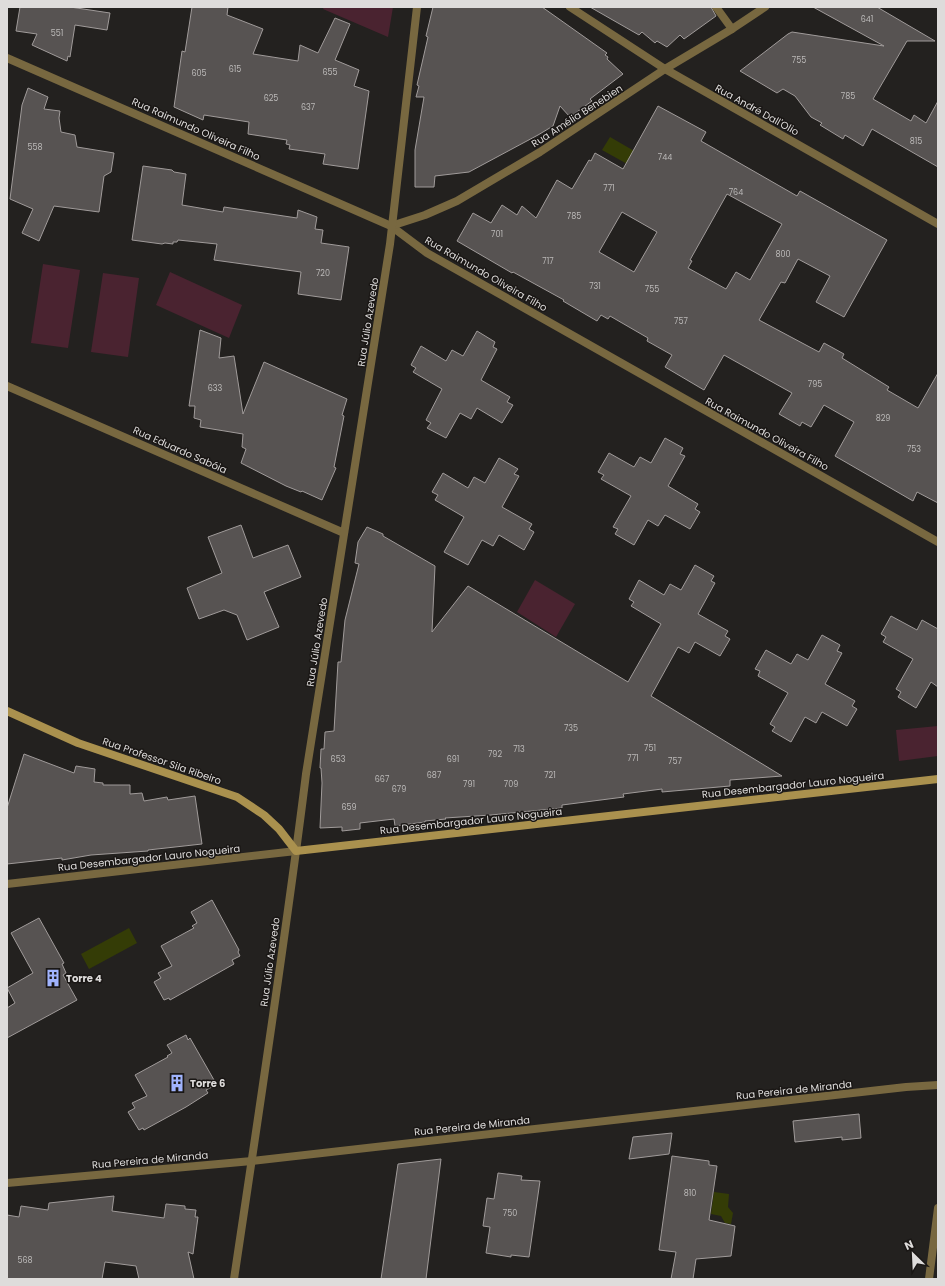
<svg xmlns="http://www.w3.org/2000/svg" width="945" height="1286" font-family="Poppins,sans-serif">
<rect width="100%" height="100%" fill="#23211f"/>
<g fill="#4a2330">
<path d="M324 7H393L388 37 323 9Z"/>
<path d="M43 264 80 270 68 348 31 343Z"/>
<path d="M170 272 242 305 229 338 156 305Z"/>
<path d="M103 273 139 278 128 357 91 352Z"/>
<path d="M535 580 575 604 556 637 517 612Z"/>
<path d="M938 726V756L899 761 896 730Z"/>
</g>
<g fill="#343c06">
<path d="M610 137 636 152 629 165 602 150Z"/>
<path d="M129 928 137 943 89 969 81 954Z"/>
<path d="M714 1192 729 1194 728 1207 733 1213 731 1224 725 1223 721 1216 711 1214Z"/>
</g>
<g fill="#575352" stroke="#a09b9a" fill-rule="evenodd">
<path d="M20 7H70L110 13 107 30 75 25 70 57 68 56 67 61 32 45 37 34 16 31Z"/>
<path d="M192 7H228L227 15 263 29 253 54 298 61 300 45 318 53 335 18 350 24 335 60 359 70 354 86 369 91 358 169 323 164 325 154 289 149 290 145 286 144 287 140 248 134 249 122 204 115 203 120 174 107 182 51 185 52Z"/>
<path d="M433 7H542L607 53 605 55 608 57 607 59 623 74 590 99 592 101 570 117 560 106 553 126 538 135 469 172 435 176 434 187H415V150L424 97H416L419 86 417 85 428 37 426 36Z"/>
<path d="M590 7H711L716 16 684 39 680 35 667 47 657 41 655 43 642 32 639 35Z"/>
<path d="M813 7H877L935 41H907L873 99 911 121 914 115 926 123 938 101V167L872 129 863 146 845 135 843 139 820 125 822 123 811 117 795 96 783 89 777 93 740 71 788 34 792 32 884 46Z"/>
<path d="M28 88 48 97 44 109 60 111 59 118 61 132 75 135 77 147 114 153 111 172 104 176 99 212 54 206 39 241 22 233 33 209 10 199 22 105Z"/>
<path d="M658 106 706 132 701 141 797 196 800 191 887 240 844 317 816 302 830 276 798 259 785 283 781 282 759 320 819 352 824 343 844 354 842 358 889 387 887 390 918 408 938 373V503L917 492 913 501 835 456 854 422 824 405 811 427 802 422 800 426 779 414 792 393 724 355 704 390 665 367 672 355 647 341 648 338 610 316 608 319 601 315 597 321 563 301 564 300 513 272 512 273 457 241 473 213 491 223 502 205 517 215 522 206 536 218 557 180 572 189 589 160 591 161 595 153 623 169ZM727 194 782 224 750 280 736 272 726 289 688 268 692 261 690 260ZM622 212 657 232 634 272 599 252Z"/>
<path d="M143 166 172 170 174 172 186 174 182 205 223 212 224 207 297 218 298 210 317 217 315 229 323 230 321 243 349 247 341 300 298 294 301 272 214 260 217 244 178 240 177 242H173V244L165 243 162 244 132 240Z"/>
<path d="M200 330 221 338 219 358 234 356 243 414 264 362 347 399 342 415 344 416 334 467 336 468 322 500 302 491 301 492 286 486 241 463 246 449 242 447 243 434 200 427 201 420 194 418 195 406H189Z"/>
<path d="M477 331 495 342 493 347 497 349 481 380 510 397 507 402 513 405 502 423 477 408 471 419 460 413 446 438 427 428 431 423 426 420 442 389 413 372 416 368 411 365 421 346 446 361 452 350 463 356Z"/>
<path d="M665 438 683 448 680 454 685 456 668 486 698 504 695 509 700 512 690 529 665 515 658 526 648 520 634 545 615 534 618 529 613 527 631 496 601 479 604 475 598 472 609 453 634 467 640 457 651 463Z"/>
<path d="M499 458 518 469 514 474 519 476 502 507 532 524 529 529 534 532 524 550 499 535 493 546 482 540 468 565 444 552 464 517 435 500 438 495 432 492 443 473 468 488 474 477 485 483Z"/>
<path d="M241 525 253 558 288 545 301 577 264 592 279 627 247 640 237 615 224 610 199 619 187 588 222 573 208 537Z"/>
<path d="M367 527 383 534V536L435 566 432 632 468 586 628 682 661 624 631 606 634 602 629 599 639 580 664 595 670 584 681 590 695 565 714 576 711 581 715 583 698 614 728 631 725 636 730 639 720 656 695 642 689 653 678 647 651 696 782 776 730 780V786L662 792V789L623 794 624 797 562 805V808L491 815 445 818 446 819 425 821V822L395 826 394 819 360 823V829L342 831V827L320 828 322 783 321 768H320L321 749H324L325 732 334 731 338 662H341L345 620 359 564 355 563 358 542Z"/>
<path d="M891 616 917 630 922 620 938 629V687L931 682 916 708 898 697 901 692 896 689 913 659 883 642 886 637 881 634Z"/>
<path d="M822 635 840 645 837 651 842 653 825 684 855 701 852 706 857 709 847 726 822 712 816 723 805 717 791 742 772 731 775 727 770 724 788 693 758 676 760 671 755 669 766 650 791 664 797 654 808 660Z"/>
<path d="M24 754 74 773 76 766 95 769 94 782 103 783V785H130V794L142 793 144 801 167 797 168 800 195 796 202 844 148 850V851L91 855 62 860V858L7 864V808Z"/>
<path d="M212 900 239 950 238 952 240 956 232 960 234 964 170 1000 169 998 164 1000 154 982 161 978 158 973 172 966 161 946 194 928 192 926 197 923 191 912Z"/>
<path d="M39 918 64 963 62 964 66 973 63 975 77 1000 7 1038V1008L15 1003 7 988 33 973 11 933Z"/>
<path d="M186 1035 188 1040 190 1038 214 1080 212 1081 214 1086 206 1090 208 1093 186 1107 144 1130 143 1128 139 1130 128 1112 135 1108 132 1103 147 1096 135 1075 168 1057 167 1056 172 1053 167 1045Z"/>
<path d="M859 1114 861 1138 842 1140V1137L795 1142 793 1121Z"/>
<path d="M672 1133 669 1154 629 1159 633 1137Z"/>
<path d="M672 1156 709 1161V1165L717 1166 709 1220 735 1226 731 1256 696 1259 693 1279H671L676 1252 659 1250Z"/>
<path d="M441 1159 426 1279H381L398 1164Z"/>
<path d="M498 1173 522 1176 521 1180 540 1181 529 1257 511 1255V1257L486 1253 490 1227 483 1226 487 1198 494 1199Z"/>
<path d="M114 1196 112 1211 164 1218 166 1204 185 1206V1209L196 1210 195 1217H198L193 1254 188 1252 194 1279H139L136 1266 105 1262 102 1279H7V1215L19 1217 21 1206 48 1210 49 1203Z"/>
</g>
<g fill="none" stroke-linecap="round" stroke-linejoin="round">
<path stroke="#786840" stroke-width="8" d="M716 7 732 29"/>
<g stroke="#786840" stroke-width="8">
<path d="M570 7 665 69 938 224"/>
<path d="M7 58 391 226 427 253 938 542"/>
<path d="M391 226 425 215 457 201 540 152 665 69 732 29 765 7"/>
<path d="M7 386 344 533"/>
<path d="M7 884 296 851"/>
<path d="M7 1183 252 1161 906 1087 938 1085"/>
<path d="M234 1279C259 1111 285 943 306 774L390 244 417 7"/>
<path d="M929 1279 938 1208"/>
</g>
<path stroke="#aa914e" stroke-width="8" d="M7 711 78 743 237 797 264 815 279 829 296 851 938 779"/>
</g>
<defs>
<g id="building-bare" transform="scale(1.38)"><path d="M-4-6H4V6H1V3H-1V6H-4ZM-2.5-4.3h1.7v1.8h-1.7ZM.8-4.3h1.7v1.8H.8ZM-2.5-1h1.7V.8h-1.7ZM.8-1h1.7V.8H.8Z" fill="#a0b3fd" stroke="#1a1715" stroke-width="2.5" paint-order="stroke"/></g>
</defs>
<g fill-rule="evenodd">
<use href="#building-bare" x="53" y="978"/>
<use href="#building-bare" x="177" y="1083"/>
</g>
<g text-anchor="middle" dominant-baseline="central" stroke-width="3" stroke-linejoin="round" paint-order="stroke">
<g font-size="8" fill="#bcbab9">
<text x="867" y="19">641</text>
<text x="57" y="33">551</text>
<text x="799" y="60">755</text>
<text x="235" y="69">615</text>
<text x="330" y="72">655</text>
<text x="199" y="73">605</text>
<text x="848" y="96">785</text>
<text x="271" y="98">625</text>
<text x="308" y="107">637</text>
<text x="916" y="141">815</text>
<text x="35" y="147">558</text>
<text x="665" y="157">744</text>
<text x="609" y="188">771</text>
<text x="736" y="192">764</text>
<text x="574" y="216">785</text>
<text x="497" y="234">701</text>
<text x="783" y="254">800</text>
<text x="548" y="261">717</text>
<text x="323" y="273">720</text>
<text x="595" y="286">731</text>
<text x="652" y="289">755</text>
<text x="681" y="321">757</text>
<text x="815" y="384">795</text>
<text x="215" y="388">633</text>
<text x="883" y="418">829</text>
<text x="914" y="449">753</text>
<text x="571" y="728">735</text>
<text x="650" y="748">751</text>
<text x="519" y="749">713</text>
<text x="495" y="754">792</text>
<text x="633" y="758">771</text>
<text x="338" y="759">653</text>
<text x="453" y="759">691</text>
<text x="675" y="761">757</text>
<text x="434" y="775">687</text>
<text x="550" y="775">721</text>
<text x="382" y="779">667</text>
<text x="469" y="784">791</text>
<text x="511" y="784">709</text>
<text x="399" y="789">679</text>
<text x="349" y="807">659</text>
<text x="690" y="1193">810</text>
<text x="510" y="1213">750</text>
<text x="25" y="1260">568</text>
</g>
<g font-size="10" fill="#dedcdb" stroke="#1a1715">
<text transform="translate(757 110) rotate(29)">Rua André Dall'Olio</text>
<text transform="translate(577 116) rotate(-33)">Rua Amélia Benebien</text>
<text transform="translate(196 129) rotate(24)">Rua Raimundo Oliveira Filho</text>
<text transform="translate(486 274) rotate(30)">Rua Raimundo Oliveira Filho</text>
<text transform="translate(368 322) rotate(-81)">Rua Júlio Azevedo</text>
<text transform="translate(767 434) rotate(29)">Rua Raimundo Oliveira Filho</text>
<text transform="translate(180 450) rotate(24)">Rua Eduardo Sabóia</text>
<text transform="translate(317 642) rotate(-81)">Rua Júlio Azevedo</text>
<text transform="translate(162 761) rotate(19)">Rua Professor Sila Ribeiro</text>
<text transform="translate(793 785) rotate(-6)">Rua Desembargador Lauro Nogueira</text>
<text transform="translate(471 821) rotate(-6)">Rua Desembargador Lauro Nogueira</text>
<text transform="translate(149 858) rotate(-6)">Rua Desembargador Lauro Nogueira</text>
<text transform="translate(270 962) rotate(-82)">Rua Júlio Azevedo</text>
<text transform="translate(794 1090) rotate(-6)">Rua Pereira de Miranda</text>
<text transform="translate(472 1126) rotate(-6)">Rua Pereira de Miranda</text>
<text transform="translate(150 1160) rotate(-5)">Rua Pereira de Miranda</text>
</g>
<g font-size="10" font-weight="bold" fill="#dedcdb" stroke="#1a1715" text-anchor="start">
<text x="66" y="978">Torre 4</text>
<text x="190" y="1083">Torre 6</text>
</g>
</g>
<rect width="945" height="1286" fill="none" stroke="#dedcdb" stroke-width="16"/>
<g transform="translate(913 1254) rotate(336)" stroke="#1a1715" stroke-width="3" paint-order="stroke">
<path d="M0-3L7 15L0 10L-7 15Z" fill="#dedcdb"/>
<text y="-6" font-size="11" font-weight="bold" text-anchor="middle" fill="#dedcdb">N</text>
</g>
</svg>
